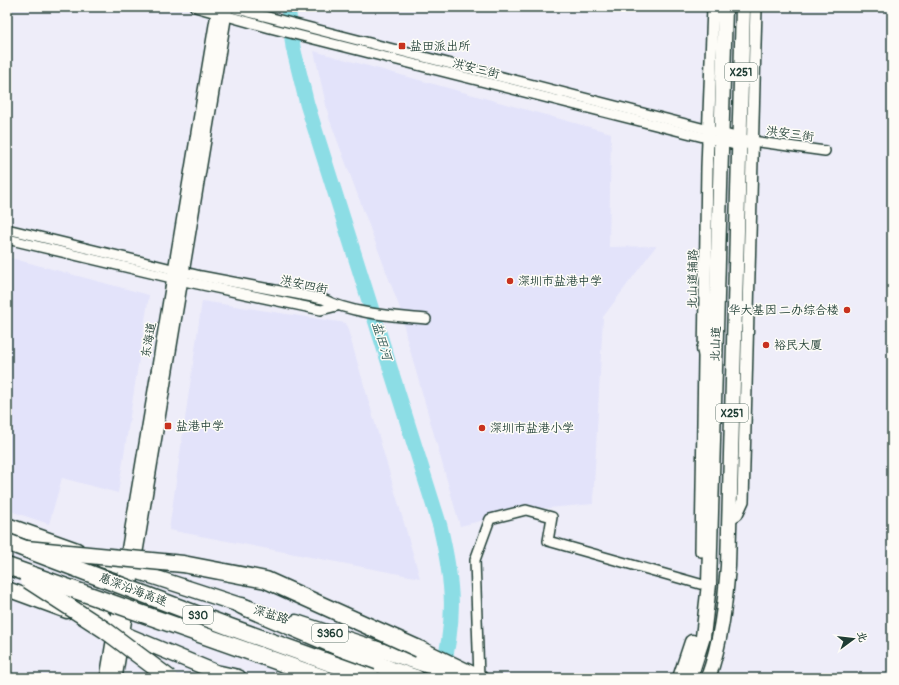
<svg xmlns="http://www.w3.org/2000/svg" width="899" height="685" font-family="Pangolin,'LXGW WenKai TC',sans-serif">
<rect width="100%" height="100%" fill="#eeedf9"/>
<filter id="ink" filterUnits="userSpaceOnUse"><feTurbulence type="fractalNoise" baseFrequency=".025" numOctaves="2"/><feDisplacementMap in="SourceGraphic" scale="8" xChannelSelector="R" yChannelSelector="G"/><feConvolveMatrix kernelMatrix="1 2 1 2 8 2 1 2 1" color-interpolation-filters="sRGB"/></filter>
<g filter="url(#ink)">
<g fill="#e3e3fa">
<path d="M314 51 611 133 609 247 656 246 603 317 593 504 526 510 460 526 406 336 402 314 329 118Z"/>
<path d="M7 257 149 295 118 493 62 478 49 524 7 510Z"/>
<path d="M202 301 346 323 420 578 169 530Z"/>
</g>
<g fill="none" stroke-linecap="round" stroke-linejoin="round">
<path stroke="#8cdde5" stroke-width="15" d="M288 7 293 47 307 104 440 526C454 586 456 618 441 678"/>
<g stroke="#1f3d34" stroke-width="12">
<g id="minor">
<path d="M195 7 270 28 739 146 744 145"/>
<path d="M229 7 752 141 825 151"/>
<path d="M7 229 201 276 323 299C352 314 394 316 426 319"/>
<path d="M7 239 193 283 321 310 337 306"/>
<path d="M479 678 475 560 490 519 526 510 552 517 548 541 700 584"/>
</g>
</g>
<g stroke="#1f3d34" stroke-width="14">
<g id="tertiary">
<path d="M729 519 737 514 743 501 756 7"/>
<path d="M701 551 707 167 713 7"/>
<path d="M106 678 218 7"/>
<path d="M116 678 227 7"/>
</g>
</g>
<g stroke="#1f3d34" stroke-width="17">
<g id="primary">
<path d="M704 349 711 373"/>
<path d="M7 525 77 550"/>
<path d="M102 560 252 609"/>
<path d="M7 589 67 611"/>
<path d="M70 593 95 609 114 629"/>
<path d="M296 622 465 678"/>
<path d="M103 625 230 678"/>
<path d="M680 678 692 642"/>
<path d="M690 678 703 637 709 584 725 7"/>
<path d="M708 678C721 642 725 604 728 566L743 7"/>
</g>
</g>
<g stroke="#1f3d34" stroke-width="19">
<g id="motorway">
<path d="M242 606 392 670 416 678"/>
<path d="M419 649 479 678"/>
<path d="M220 674 238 678"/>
</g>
</g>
<use href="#minor" stroke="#fdfcf7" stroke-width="9"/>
<use href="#tertiary" stroke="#fdfcf7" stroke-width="11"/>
<use href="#primary" stroke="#fdfcf7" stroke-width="14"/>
<use href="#motorway" stroke="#fdfcf7" stroke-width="16"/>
<g stroke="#1f3d34" stroke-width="19" stroke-linecap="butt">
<g id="motorway-bridge">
<path d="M7 542 230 627 372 678"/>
<path d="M26 549 183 564 266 580 419 649"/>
<path d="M7 566 324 678"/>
<path d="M28 580 105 630 169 678"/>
</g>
</g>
<use href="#motorway-bridge" stroke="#fdfcf7" stroke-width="16"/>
</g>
</g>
<g fill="#c8321e" stroke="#fdfcf7" stroke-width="1.5">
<rect x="398" y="42" width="8" height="8" rx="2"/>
<circle cx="510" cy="281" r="4"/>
<circle cx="847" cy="310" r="4"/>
<circle cx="766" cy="345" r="4"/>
<rect x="164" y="422" width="8" height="8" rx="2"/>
<circle cx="482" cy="428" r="4"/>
</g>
<g text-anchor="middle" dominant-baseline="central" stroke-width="3" stroke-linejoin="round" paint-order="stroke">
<g fill="#fdfcf7" stroke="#62766e" stroke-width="1">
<rect x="725" y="63" width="32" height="18" rx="3"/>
<rect x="716" y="404" width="32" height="18" rx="3"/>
<rect x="183" y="606" width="30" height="18" rx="3"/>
<rect x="312" y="624" width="36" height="18" rx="3"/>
</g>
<g font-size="11" font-weight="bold" fill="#1f3d34">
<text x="741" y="72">X251</text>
<text x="732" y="413">X251</text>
<text x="198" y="615">S30</text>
<text x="330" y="633">S360</text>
</g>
<g font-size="12" fill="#1f3d34" stroke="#fdfcf7" text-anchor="start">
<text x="410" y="46">盐田派出所</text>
<text x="518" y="281">深圳市盐港中学</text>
<text x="839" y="310" text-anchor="end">华大基因 二办综合楼</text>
<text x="774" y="345">裕民大厦</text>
<text x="176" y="426">盐港中学</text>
<text x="490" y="428">深圳市盐港小学</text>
</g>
<g font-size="12" fill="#1f3d34" stroke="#fdfcf7">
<text transform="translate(476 69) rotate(14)">洪安三街</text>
<text transform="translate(790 134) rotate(8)">洪安三街</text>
<text transform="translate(693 279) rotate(-89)">北山道辅路</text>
<text transform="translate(304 285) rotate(13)">洪安四街</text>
<text transform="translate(149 340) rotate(-80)">东海道</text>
<text transform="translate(716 344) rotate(-88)">北山道</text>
<text transform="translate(133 590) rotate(21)">惠深沿海高速</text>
<text transform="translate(271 615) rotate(17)">深盐路</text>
</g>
<g font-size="13" font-style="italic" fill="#355d57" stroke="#fdfcf7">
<text transform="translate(382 341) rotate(73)">盐田河</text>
</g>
</g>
<rect width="899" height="685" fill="none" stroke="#fdfcf7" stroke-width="24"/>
<rect x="12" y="12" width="875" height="661" fill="none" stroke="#1f3d34" stroke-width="1.5" filter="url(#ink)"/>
<g transform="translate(853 639) rotate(75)" stroke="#fdfcf7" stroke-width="3" paint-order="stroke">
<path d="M0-3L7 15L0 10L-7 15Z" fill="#1f3d34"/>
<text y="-6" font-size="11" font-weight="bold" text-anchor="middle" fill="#1f3d34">北</text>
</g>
</svg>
